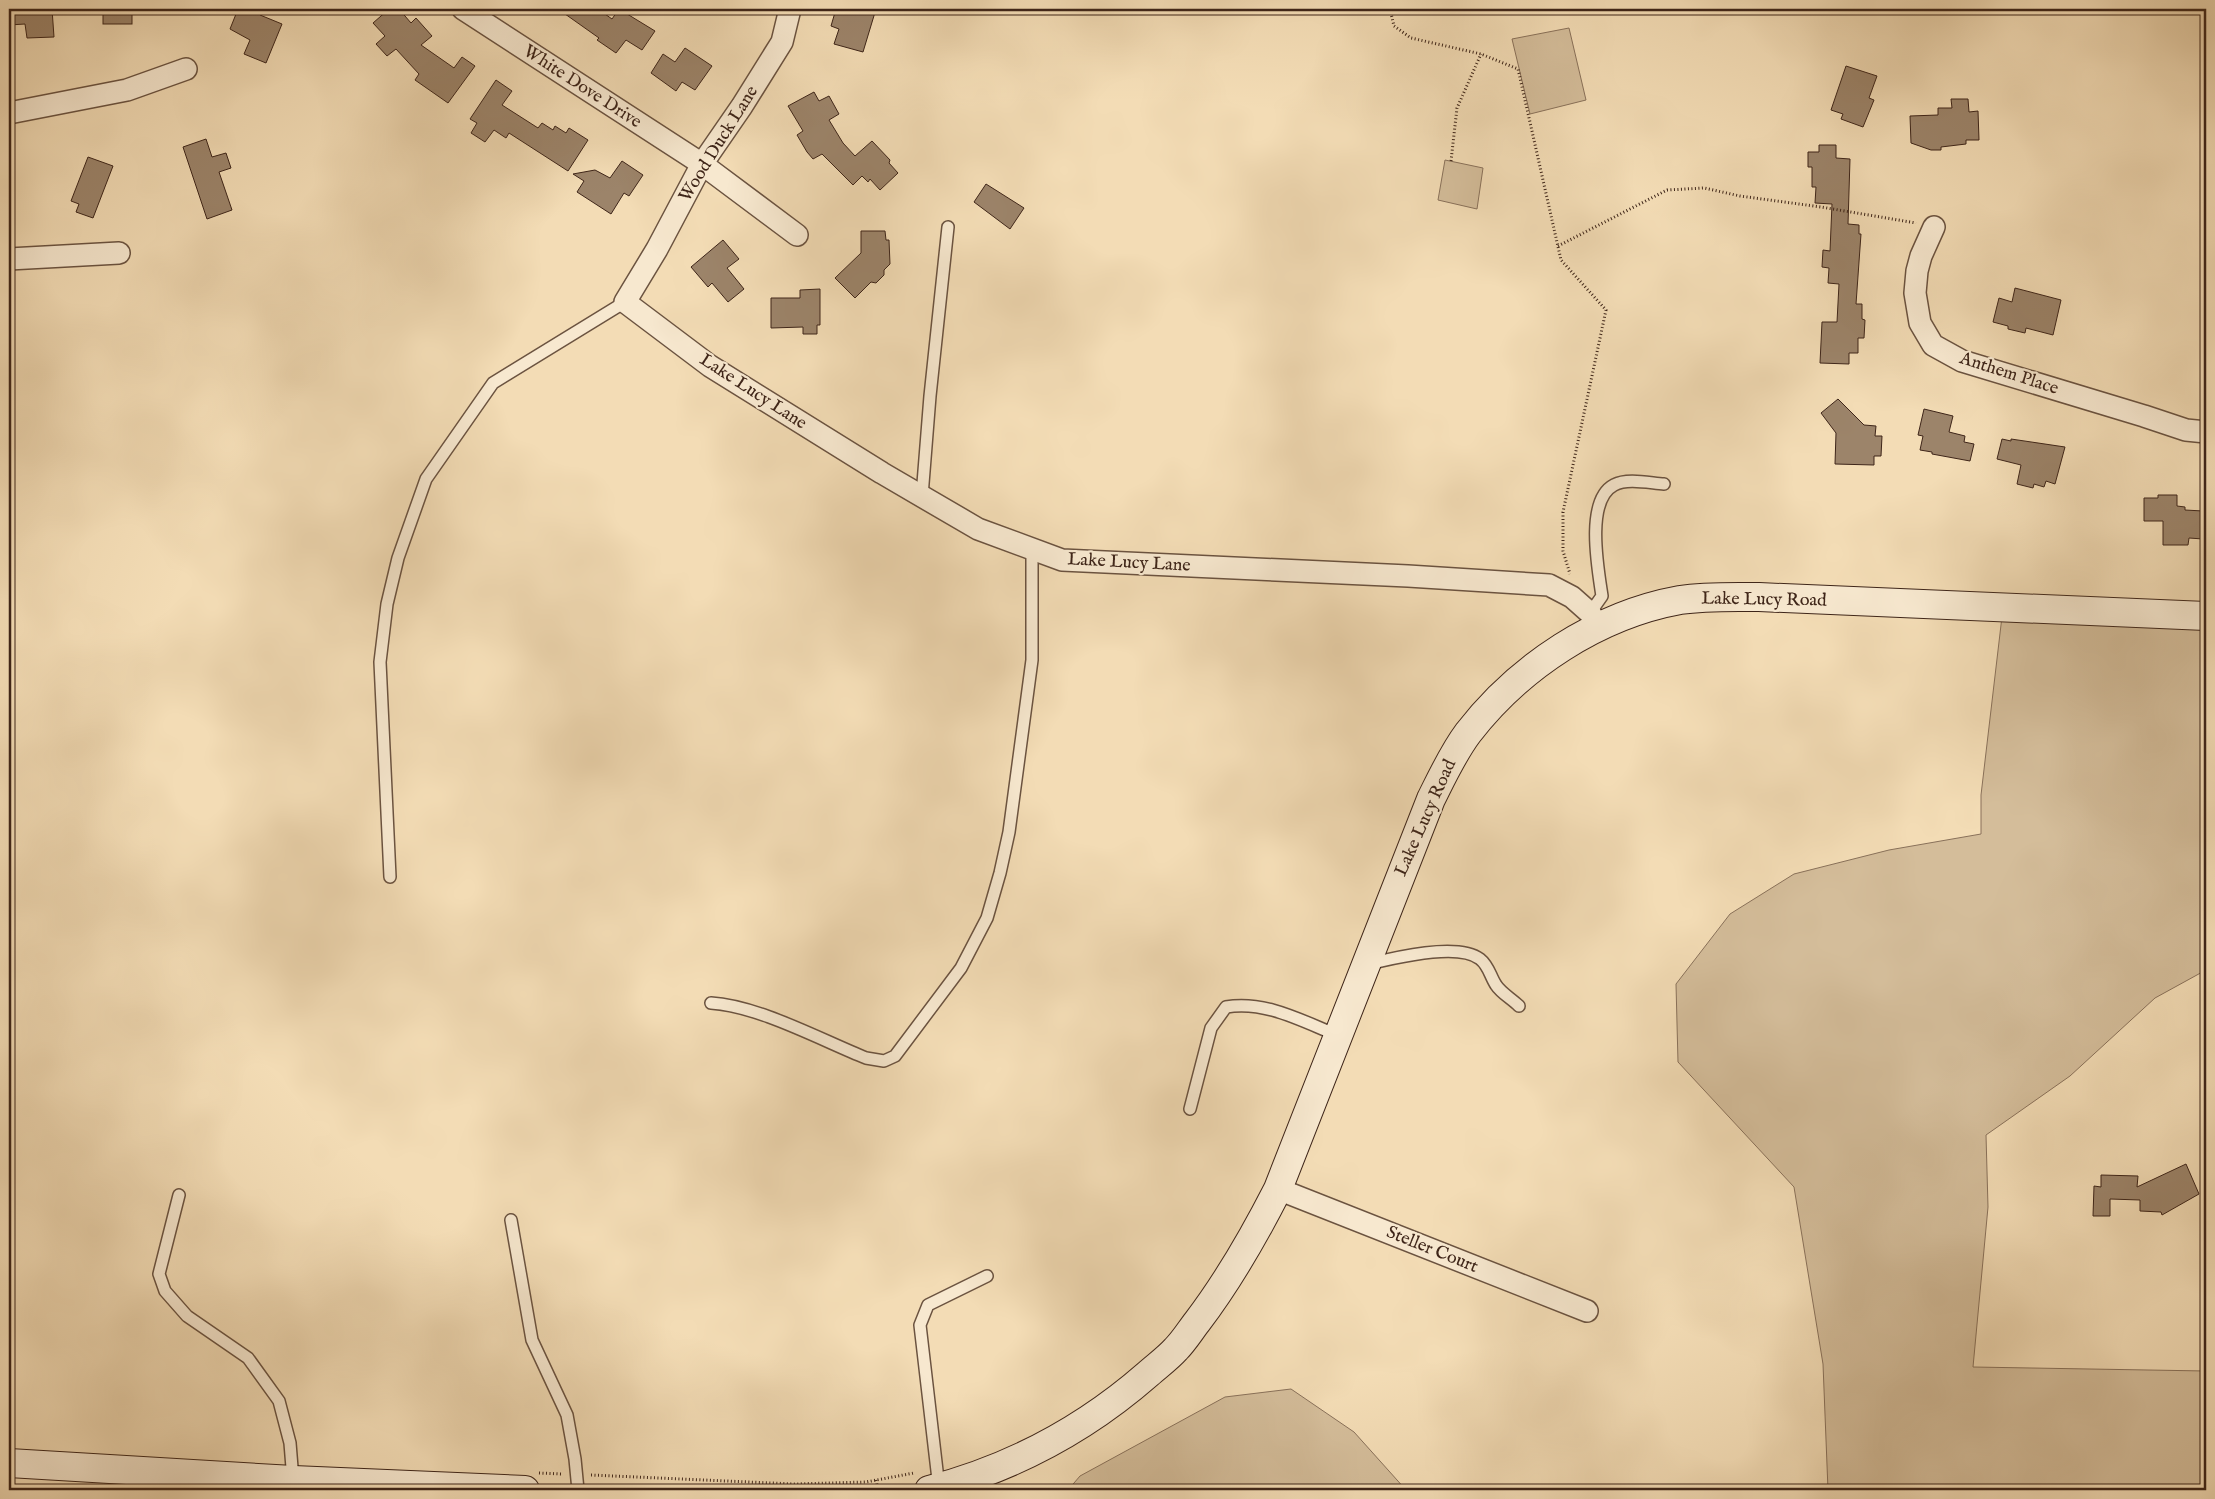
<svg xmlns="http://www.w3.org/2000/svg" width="2215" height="1499" font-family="'IM FELL English',serif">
<rect width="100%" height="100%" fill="#f3dcb5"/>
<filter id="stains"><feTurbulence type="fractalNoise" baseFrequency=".004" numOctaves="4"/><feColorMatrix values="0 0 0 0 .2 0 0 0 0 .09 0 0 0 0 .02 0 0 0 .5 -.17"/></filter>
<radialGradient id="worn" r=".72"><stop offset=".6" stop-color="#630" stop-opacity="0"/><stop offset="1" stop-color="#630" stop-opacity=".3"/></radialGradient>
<g fill="#d4bd9a" stroke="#89715a">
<path d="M1569 28 1586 100 1530 114 1512 39Z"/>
<path d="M1445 160 1483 168 1477 209 1438 200Z"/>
<path d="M2003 608 2206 616V970L2155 998 2070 1076 1986 1135 1988 1207 1973 1367 2206 1371V1490H1828L1823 1364 1794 1187 1678 1062 1676 984 1730 914 1794 874 1889 850 1981 834V795Z"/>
<path d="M1291 1389 1354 1432 1406 1490H1068L1080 1476 1225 1397Z"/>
</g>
<g fill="#9c846a" stroke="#3e2519">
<path d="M9 9H52L54 37 27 38 25 24 9 25Z"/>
<rect x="103" y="9" width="29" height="15"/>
<path d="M238 9H262L260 15 282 24 266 63 244 54 250 40 230 29Z"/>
<path d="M389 9H399L411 23 416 18 432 36 421 45 454 68 462 57 475 66 448 103 415 80 419 74 396 49 387 56 376 44 385 36 373 23Z"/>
<path d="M558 9H598L612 19 619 9 655 31 642 50 626 40 616 53 597 40 599 38Z"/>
<path d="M836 9H876L863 52 834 44 839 29 831 26Z"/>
<path d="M685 48 712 66 695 90 682 82 676 91 651 73 663 54 675 62Z"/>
<path d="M1846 66 1877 76 1869 98 1874 100 1863 127 1841 119 1843 114 1831 110Z"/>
<path d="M496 80 512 91 502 105 538 128 542 123 553 130 555 126 566 133 569 128 588 140 568 171 509 133 506 138 494 130 485 142 471 133 477 123 470 119Z"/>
<path d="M814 92 819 101 829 96 839 114 829 120 843 143 855 156 872 141 890 160 889 163 898 173 880 190 870 179 868 182 862 176 853 185 822 154 813 159 807 152 797 135 803 131 788 106Z"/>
<path d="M1951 99H1968L1969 112 1978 111 1979 140H1966V144L1941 147V150H1931L1911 143 1910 116 1938 115V108H1952Z"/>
<path d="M206 139 212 157 226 153 231 168 219 172 232 210 207 219 183 147Z"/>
<path d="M1819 145H1836V158L1850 159 1848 224 1859 225V234H1861L1856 304H1862V319L1865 320 1864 338H1858V353H1849V364L1820 363 1822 322H1837L1839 284 1828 283 1829 268 1822 267 1823 250 1830 251 1832 204 1815 203 1816 187H1812V167H1808V152H1819Z"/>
<path d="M88 157 113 166 93 218 76 212 79 204 71 201Z"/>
<path d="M622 161 643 175 629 196 624 193 611 214 577 192 584 181 573 174 595 170 610 178Z"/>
<path d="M986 184 1024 208 1010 229 974 202Z"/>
<path d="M861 231H885L886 240H889L890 264 884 270V275L876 283 871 282 855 298 835 278 861 253Z"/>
<path d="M723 240 739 259 727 268 744 289 728 302 712 283 708 287 691 267Z"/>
<path d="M2015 288 2061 300 2053 335 2026 328 2025 333 2008 329V326L1993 322 1999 298 2012 302Z"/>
<path d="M820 289V325H817V334H803V327L771 328V298H800V290Z"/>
<path d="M1838 399 1864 425 1876 426 1875 436H1882L1881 456H1874V465L1835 464 1836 433 1821 413Z"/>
<path d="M1924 409 1953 416 1949 432 1965 436 1964 442 1974 444 1970 461 1932 454V452L1920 450 1923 436 1918 435Z"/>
<path d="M2002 439 2011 441V439L2065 447 2055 484 2046 481 2044 487 2034 484 2033 488 2017 484 2021 465 1997 459Z"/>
<path d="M2158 495H2177V506L2185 507V510L2203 511V539L2189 538 2188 545H2163V521H2144V498H2158Z"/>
<path d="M2186 1164 2199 1194 2162 1215 2161 1212 2140 1211V1200L2110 1199V1216H2093L2094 1186 2101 1187V1175L2138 1176 2137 1187Z"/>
</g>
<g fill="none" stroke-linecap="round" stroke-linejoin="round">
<g stroke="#6b5340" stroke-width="14">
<g id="lane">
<path d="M922 496 930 396 948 227"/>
<path d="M1590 613 1602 596C1598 569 1585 500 1614 485 1627 478 1649 483 1664 484"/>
<path d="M390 877 380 662 387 604 398 558 426 479 493 383 625 302"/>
<path d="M1369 964C1393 958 1458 942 1480 959 1489 966 1490 976 1496 985 1501 993 1512 999 1519 1006"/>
<path d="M711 1003C759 1006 821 1040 866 1058L884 1061 895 1056 961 968 987 918 1000 873 1009 832 1032 660V548"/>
<path d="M1190 1109 1211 1028 1226 1007C1264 1000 1302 1021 1337 1035"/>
<path d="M179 1195 159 1274 165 1291 187 1316 248 1358 279 1401 290 1443 293 1480"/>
<path d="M511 1220 532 1340 567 1415 575 1459 578 1490"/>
<path d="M939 1488 920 1325 928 1305 987 1276"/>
</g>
</g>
<g stroke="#6b5340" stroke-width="24">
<g id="street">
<path d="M463 9 702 164 797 235"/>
<path d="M790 9 782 42 742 106 702 164 657 249 625 302 710 366 882 473 978 529 1062 560 1408 576 1549 585 1572 597 1590 613 1598 627"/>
<path d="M9 113 127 90 186 69"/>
<path d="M1934 227 1921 256 1917 271 1915 293 1920 323 1933 345 1962 361 2144 416 2186 430 2206 432"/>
<path d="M9 259 119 253"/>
<path d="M1278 1189 1587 1311"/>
</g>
</g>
<g stroke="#3e2519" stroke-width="30">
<g id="secondary">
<path d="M9 1463 293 1480 525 1490"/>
<path d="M929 1490C1010 1469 1084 1430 1148 1374 1157 1366 1168 1358 1176 1349 1184 1341 1190 1331 1197 1322 1229 1280 1254 1236 1278 1189L1431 799C1442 777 1453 753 1468 733 1519 667 1597 615 1680 600 1706 596 1733 597 1759 597L2206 616"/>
</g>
</g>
<g stroke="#3e2519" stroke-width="3" stroke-dasharray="1 2.5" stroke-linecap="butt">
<path d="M1390 9 1394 26 1411 38 1481 54 1518 69 1561 260 1606 310 1563 512V551L1570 574"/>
<path d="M1451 161 1457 108 1481 54"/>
<path d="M1558 246 1667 190 1704 188 1740 196 1821 207 1916 223"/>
<path d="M539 1473 562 1474"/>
<path d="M591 1475 794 1484 866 1482 914 1473"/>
<path d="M876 1480 878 1490"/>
</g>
<use href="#lane" stroke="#f7e8cf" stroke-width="11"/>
<use href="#street" stroke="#f7e8cf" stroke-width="21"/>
<use href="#secondary" stroke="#f7e8cf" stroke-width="28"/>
</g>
<g text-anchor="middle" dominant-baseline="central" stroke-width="4.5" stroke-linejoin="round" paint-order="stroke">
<g font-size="18" fill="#3e2519" stroke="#f7e8cf">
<text transform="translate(582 87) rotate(33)">White Dove Drive</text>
<text transform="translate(719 144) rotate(-58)">Wood Duck Lane</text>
<text transform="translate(2009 374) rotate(18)">Anthem Place</text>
<text transform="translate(753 392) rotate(33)">Lake Lucy Lane</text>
<text transform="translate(1129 563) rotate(3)">Lake Lucy Lane</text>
<text transform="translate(1764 600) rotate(1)">Lake Lucy Road</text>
<text transform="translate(1426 818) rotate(-66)">Lake Lucy Road</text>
<text transform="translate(1432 1250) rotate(22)">Steller Court</text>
</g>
</g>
<rect width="2215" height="1499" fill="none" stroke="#f3dcb5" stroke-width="30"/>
<rect x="10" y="10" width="2195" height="1479" fill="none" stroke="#3e2519" stroke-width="2.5"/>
<rect x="15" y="15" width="2185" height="1469" fill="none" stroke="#3e2519"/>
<rect width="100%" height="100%" filter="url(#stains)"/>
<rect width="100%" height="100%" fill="url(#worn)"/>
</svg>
